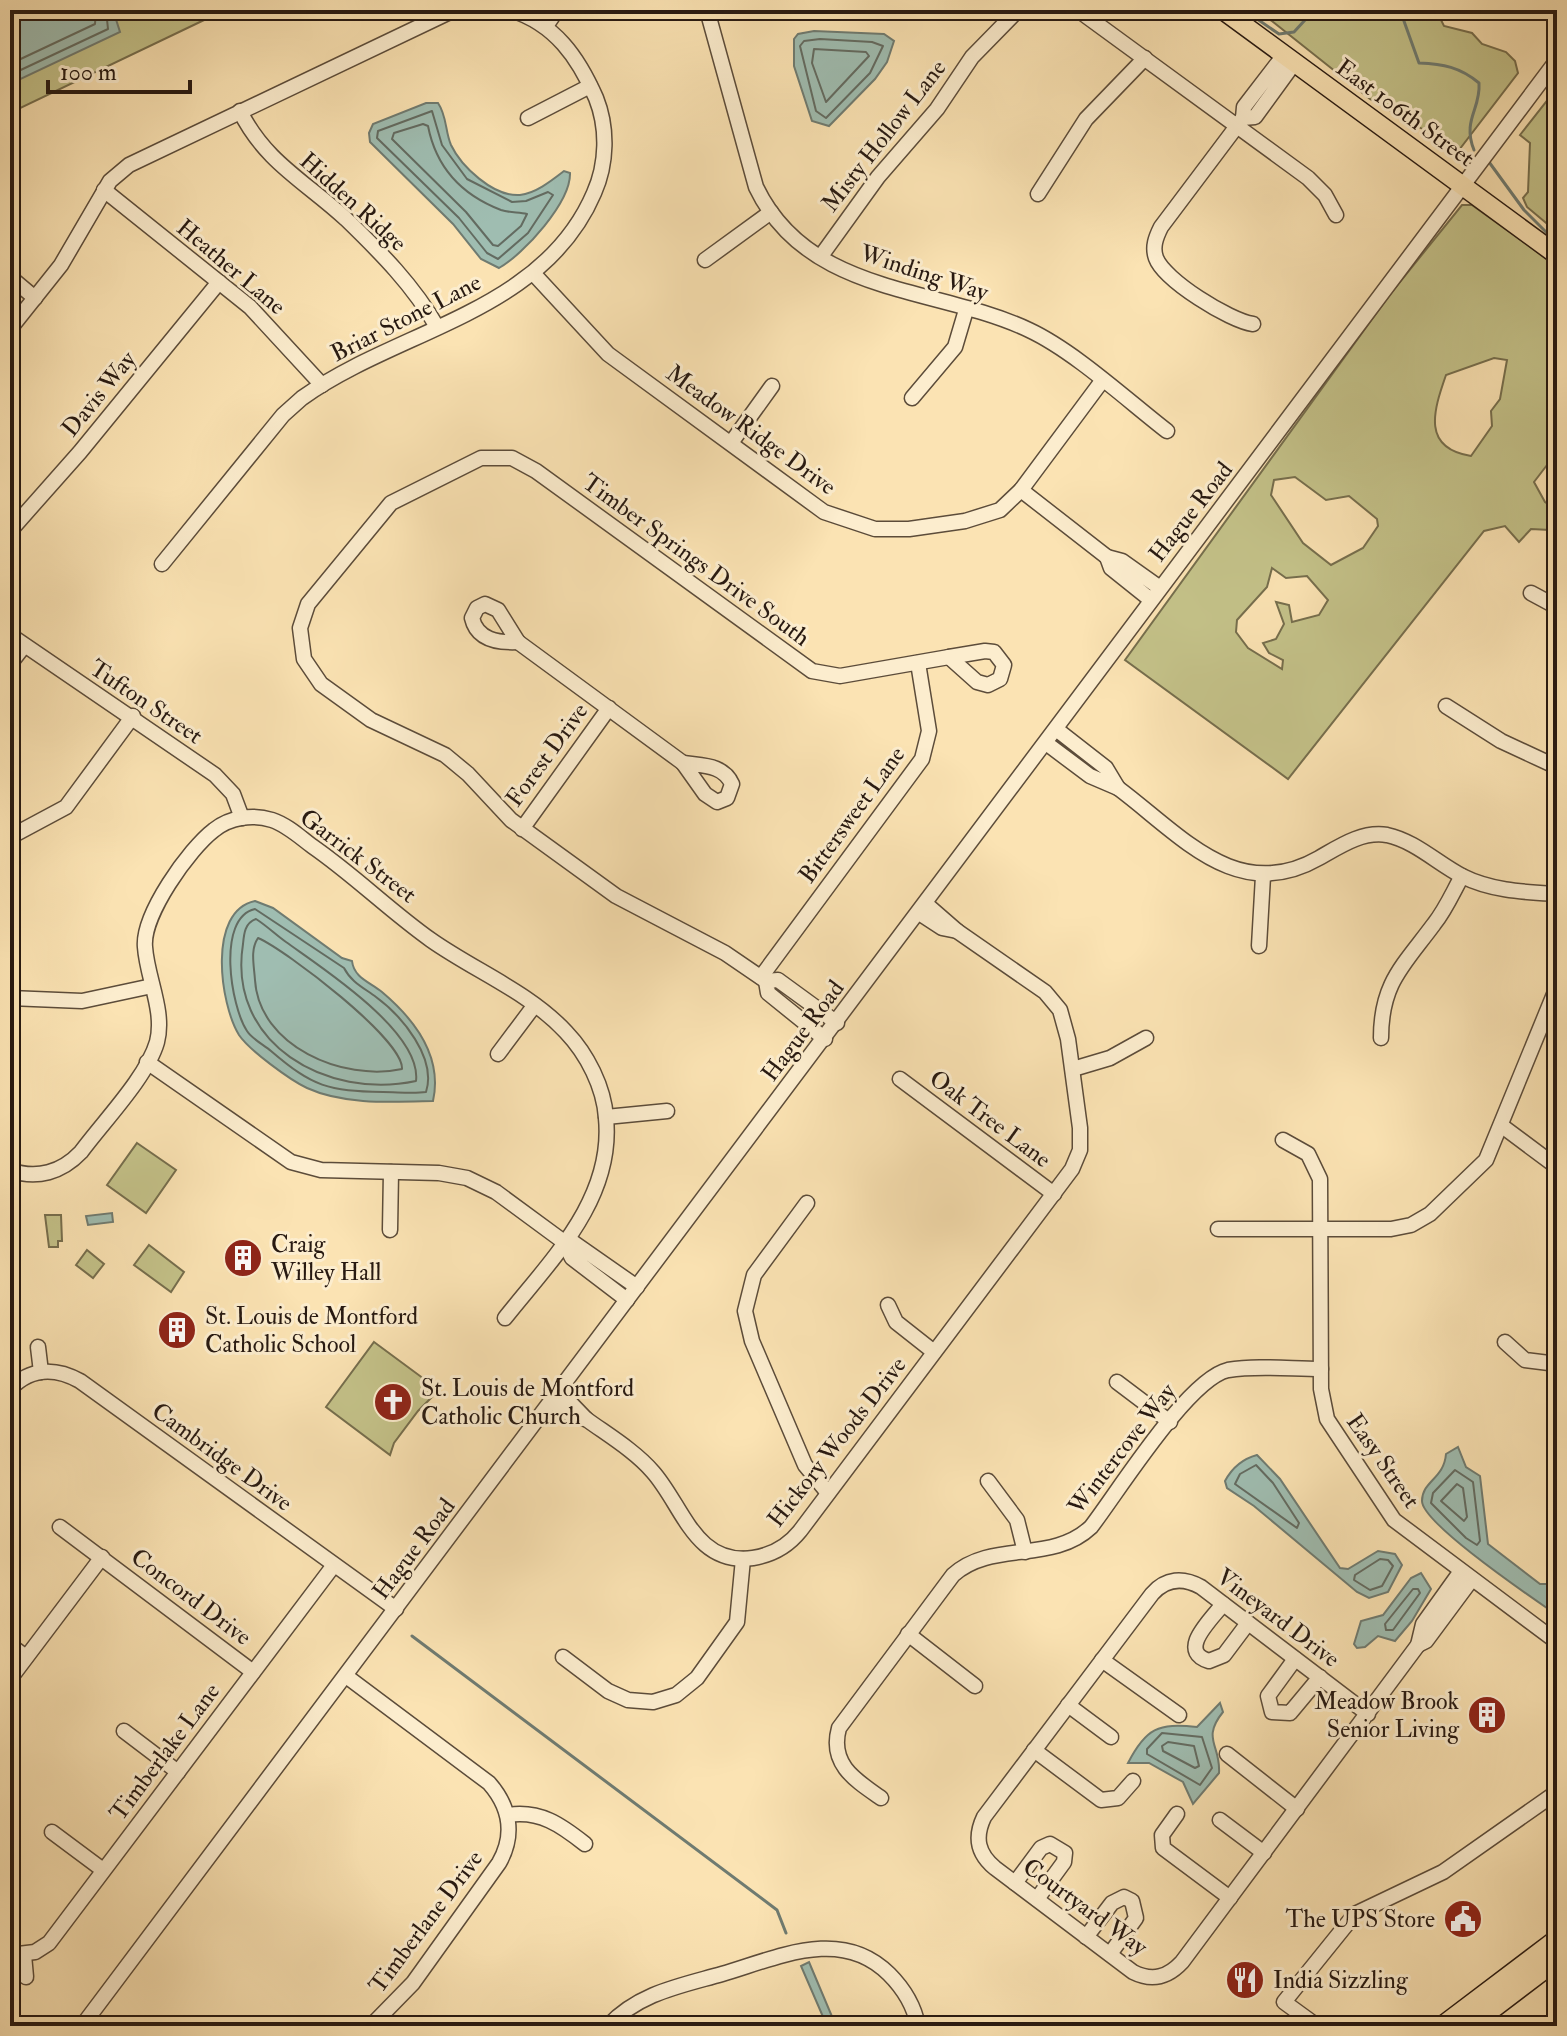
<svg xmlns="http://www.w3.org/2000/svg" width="1567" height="2036" font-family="'IM FELL Double Pica',serif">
<rect width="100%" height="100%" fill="#fbe3b3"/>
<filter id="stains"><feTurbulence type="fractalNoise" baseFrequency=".0025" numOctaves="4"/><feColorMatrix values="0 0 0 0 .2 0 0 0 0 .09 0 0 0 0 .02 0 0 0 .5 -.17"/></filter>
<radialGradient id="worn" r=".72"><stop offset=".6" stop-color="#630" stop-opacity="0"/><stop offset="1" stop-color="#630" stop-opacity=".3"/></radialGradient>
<g fill="#c4c289" stroke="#766e4d" stroke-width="2" fill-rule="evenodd">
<path d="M10 10H225L10 113Z"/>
<path d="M1258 10H1436L1444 26 1472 33 1482 44 1506 52 1515 61 1518 73 1459 150 1370 99Z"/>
<path d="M1557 88V232L1527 207 1523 198 1528 192 1530 143 1520 135Z"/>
<path d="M1462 205H1472L1557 266V452L1534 482 1545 502 1557 510V547L1550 530 1531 529 1519 542 1505 526 1484 531 1288 779 1125 660 1391 293ZM1494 358 1507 360 1500 399 1491 411 1492 426 1471 456C1422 448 1433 412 1446 375ZM1295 477 1326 500 1349 496 1377 519 1378 526 1363 548 1331 565 1303 543 1271 495 1274 480ZM1272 568 1286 578 1307 576 1328 600 1319 615 1292 622 1289 605 1276 602 1284 624 1276 639 1263 643 1269 653 1283 660 1282 669 1248 648 1236 632 1237 620 1267 587Z"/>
<path d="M137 1143 176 1170 146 1213 107 1185Z"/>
<path d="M45 1215H61L62 1241H58V1247H49Z"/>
<path d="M149 1245 184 1272 171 1292 134 1265Z"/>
<path d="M87 1250 104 1264 93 1278 76 1265Z"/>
<path d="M374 1342 439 1390 418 1411 394 1443 390 1455 326 1407Z"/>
</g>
<g fill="#9fbdb1" stroke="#6f7b71" stroke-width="2">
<path d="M41 10H113L120 32 10 84V25Z"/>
<path d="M814 31 884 34 894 41 887 62 875 79 829 126 812 121 794 66V39L798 34Z"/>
<path d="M426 103H438C447 116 445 131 451 145 461 166 493 197 520 195 536 193 551 181 564 171L570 173C571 202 524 254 499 268L481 259 453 224 370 142 369 133 373 124Z"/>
<path d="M255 901 273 908 342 958 352 961C354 978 370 982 382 992 414 1019 443 1056 433 1101 392 1102 344 1105 307 1088 290 1080 249 1050 239 1035 220 1004 207 911 255 901Z"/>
<path d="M112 1213 113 1222 88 1225 86 1216Z"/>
<path d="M1458 1447 1466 1467 1480 1476 1488 1544 1540 1584H1557V1615C1534 1599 1422 1524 1422 1501 1422 1481 1444 1479 1446 1454Z"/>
<path d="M1257 1455 1280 1479 1340 1568 1348 1569 1378 1551 1395 1554 1402 1565 1388 1592 1369 1598 1357 1592 1254 1506 1227 1488 1225 1481C1232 1468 1242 1459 1257 1455Z"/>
<path d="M1421 1573 1431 1589 1412 1621 1395 1641 1378 1636 1365 1647 1357 1648 1354 1644 1361 1621 1383 1615 1411 1578Z"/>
<path d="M1220 1703 1223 1712C1201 1739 1221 1745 1219 1773L1193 1804 1183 1782 1149 1763H1128C1146 1728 1158 1723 1197 1727Z"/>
<path d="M809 1962 836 2026H827L801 1966Z"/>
</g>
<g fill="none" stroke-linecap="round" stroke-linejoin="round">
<g stroke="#636b61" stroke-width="2">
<path d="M820 39 872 42 883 46 870 73 826 118 816 111 800 46 804 41Z"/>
<path d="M814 49 866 52 869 56 826 102 812 63Z"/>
<path d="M10 64 95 24 96 10"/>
<path d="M10 75 108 29 106 10"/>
<path d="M432 111 442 145 467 179 512 202 526 201 548 192 553 195 528 233 498 259 487 253 459 218 377 138 378 131Z"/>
<path d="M423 124 428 126C436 167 462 195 501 210 510 213 519 212 527 214L521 226 498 246 493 245 466 212 392 139 394 133Z"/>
<path d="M255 909 344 968C351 982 364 988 376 997 402 1016 437 1058 426 1092 413 1094 397 1092 383 1092 328 1091 313 1087 271 1051 264 1045 252 1039 247 1031 231 1007 216 918 255 909Z"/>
<path d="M256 919C267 926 276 935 286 942 322 968 422 1032 416 1081 327 1100 227 1044 243 944 244 933 245 923 256 919Z"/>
<path d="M258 938C286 950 404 1040 402 1069 343 1082 259 1046 255 980 254 965 250 950 258 938Z"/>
<path d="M1256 1465 1273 1483 1299 1523 1297 1528 1235 1484 1240 1474Z"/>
<path d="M1455 1470 1473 1482 1480 1541 1477 1545 1466 1538 1431 1503 1433 1493Z"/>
<path d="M1457 1484 1463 1488 1467 1517 1464 1521 1441 1501Z"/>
<path d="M1380 1559 1388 1560 1393 1566 1382 1586 1370 1590 1354 1580 1355 1575Z"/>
<path d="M1413 1589H1418L1420 1593 1393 1630H1386L1385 1624Z"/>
<path d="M1162 1733 1202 1737 1212 1768 1200 1785 1147 1754V1749Z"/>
<path d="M1168 1742 1194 1746 1199 1766 1195 1768 1163 1751 1162 1746Z"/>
</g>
<g stroke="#6f7b71" stroke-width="3">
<path d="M1244 10 1279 34 1294 32 1305 20 1304 10"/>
<path d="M1400 10 1419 63C1443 64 1460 67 1479 83 1481 109 1462 120 1474 150"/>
<path d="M1489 162 1524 210 1557 243"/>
<path d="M412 1636 777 1910 786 1933"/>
</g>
<g stroke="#5c4c3a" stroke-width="17">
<g id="minor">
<path d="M707 10 756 187C808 296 936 286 1029 330 1074 351 1127 400 1167 431"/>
<path d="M1078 10 1308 178 1325 195 1336 215"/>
<path d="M546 26 557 10"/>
<path d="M1284 55 1244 107 1243 118 1255 117 1295 62"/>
<path d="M240 111C265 162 306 182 346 219 380 252 414 286 437 327"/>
<path d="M528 118 590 86"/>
<path d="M1243 118 1161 227C1156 237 1152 247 1156 258 1164 280 1230 321 1253 324"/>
<path d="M104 190 250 307 322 385"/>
<path d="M1038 194 1086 119 1145 58"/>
<path d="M821 256 878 177 937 109 972 57 1018 10"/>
<path d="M705 260 771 212"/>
<path d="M533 273 608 354 824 512 875 529H909L965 521 1000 510 1021 490 1102 381"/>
<path d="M10 277 35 298"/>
<path d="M10 329 61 265 110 181 129 165 454 10"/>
<path d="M912 398 955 347 966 310"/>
<path d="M731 443 772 386"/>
<path d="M1021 490 1107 557"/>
<path d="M10 531 80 452 219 282"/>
<path d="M162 564 283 415 302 398C398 329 543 313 594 193 607 164 608 128 596 98 578 57 555 24 511 10"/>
<path d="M1531 593 1557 607"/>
<path d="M1151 600 1111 568 1107 557 1122 561 1160 588"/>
<path d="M485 604 498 610 518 642C498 643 477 640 472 618L477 608Z"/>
<path d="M10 635 215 775 233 794 242 818"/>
<path d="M518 642 683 763"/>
<path d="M985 651 994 652 1004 665 1000 679 988 685 977 682 949 657Z"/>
<path d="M10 664 24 646"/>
<path d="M1446 706 1501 741 1557 767"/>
<path d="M1046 743 1090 776 1118 788 1106 768 1056 729"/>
<path d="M683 763C702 766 723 764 732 784L727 798 717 802 705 794Z"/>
<path d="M1118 788C1181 835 1237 905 1319 858 1340 846 1362 831 1387 835 1415 841 1437 863 1462 876 1492 891 1524 892 1557 894"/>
<path d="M522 829 609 708"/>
<path d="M10 837 66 807 133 716"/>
<path d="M919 913 942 928 957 931 926 904"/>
<path d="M1259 946 1263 876"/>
<path d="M761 977 922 759 929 731 918 663"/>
<path d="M766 981 725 953 616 896 511 820 468 774 445 755 371 720 321 684 304 659 300 628 308 604 391 503 481 458H512L536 471 812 671 840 676 949 657"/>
<path d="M10 998 82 1001 152 986"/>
<path d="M1381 1038C1381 983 1403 966 1434 924 1446 909 1453 892 1462 876"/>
<path d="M825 1039 768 993 766 981 778 980 837 1023"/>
<path d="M498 1054 534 1006"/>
<path d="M147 1062 291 1162 321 1170 439 1173 467 1178 496 1192 564 1242"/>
<path d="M1073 1069 1110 1058 1146 1038"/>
<path d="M900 1079 1054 1194"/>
<path d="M606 1117 667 1111"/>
<path d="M1502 1126 1557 1167"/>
<path d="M1283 1140 1308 1154 1320 1179 1321 1389 1327 1419 1394 1520 1557 1642"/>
<path d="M10 1170C37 1180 62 1172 81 1152 103 1122 147 1077 157 1042 165 1011 147 978 145 947 142 915 189 849 214 830 230 817 253 814 272 820 287 825 300 837 312 846 354 875 390 911 431 940 475 971 529 992 566 1032 587 1054 604 1087 606 1118 614 1199 551 1260 505 1318"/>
<path d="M807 1203 754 1275 745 1311 752 1341 805 1465 828 1493"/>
<path d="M1218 1229H1391L1411 1225 1430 1214 1486 1160 1557 987"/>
<path d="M390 1230 391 1172"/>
<path d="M627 1300 572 1258 564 1242 574 1243 637 1287"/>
<path d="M888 1305 896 1322 934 1352"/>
<path d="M1505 1342 1525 1360 1557 1364"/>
<path d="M38 1347 41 1372"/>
<path d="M1117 1382 1170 1422"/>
<path d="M10 1389C30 1368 55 1367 80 1381L396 1609"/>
<path d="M552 1402 574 1417 586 1419 560 1392"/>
<path d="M586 1419C608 1435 635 1451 653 1472 683 1506 695 1566 753 1558 772 1555 788 1546 800 1531L1072 1169 1080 1150V1128L1068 1039 1060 1010 1045 992 957 931"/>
<path d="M988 1481 1017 1520 1025 1552"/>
<path d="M60 1527 253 1672"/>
<path d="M1461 1571 1423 1624 1418 1645 1426 1641 1472 1579"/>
<path d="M1223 1604C1212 1619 1176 1651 1209 1661L1224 1655 1248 1623"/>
<path d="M908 1634 975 1686"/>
<path d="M10 1645 26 1657"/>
<path d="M563 1657 608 1691 628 1700 653 1702 676 1695 697 1678 737 1622 743 1559"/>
<path d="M1295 1659 1268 1696 1272 1712 1290 1713 1320 1677"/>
<path d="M1102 1660 1179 1715"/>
<path d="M346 1676 489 1783C510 1807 515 1835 499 1863L413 1983 371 2026"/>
<path d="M10 1679 102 1557"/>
<path d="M1068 1705 1111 1737"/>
<path d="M1368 1714 1201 1587C1183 1577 1166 1578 1152 1594L984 1817C974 1838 978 1854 995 1868L1133 1972C1153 1982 1168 1977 1182 1962L1418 1645"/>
<path d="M124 1731 178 1772"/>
<path d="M1034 1750 1101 1800 1118 1798 1133 1781"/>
<path d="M1227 1754 1297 1809"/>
<path d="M881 1798C855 1780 829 1764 839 1728L953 1575C992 1540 1052 1564 1091 1527 1118 1492 1188 1379 1228 1370 1257 1365 1291 1369 1321 1369"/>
<path d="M1177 1814 1162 1835 1163 1848 1230 1898"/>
<path d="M508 1815C540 1810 561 1825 585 1844"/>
<path d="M1220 1820 1264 1853"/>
<path d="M52 1832 103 1870"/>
<path d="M1015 1883 1041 1848 1050 1844 1065 1853 1064 1862 1037 1899"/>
<path d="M1086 1937 1112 1903 1124 1897 1132 1901 1136 1918 1110 1954"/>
<path d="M10 1955 35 1952 49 1943 334 1565"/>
<path d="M24 1955 26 1977"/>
<path d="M82 2026 1557 60"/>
<path d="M608 2026C639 1993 680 1986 722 1974 777 1958 841 1926 889 1974 904 1989 914 2005 918 2026"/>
<path d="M1317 2026 1284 2002 1355 1914 1443 1872 1557 1792"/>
</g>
</g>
<g stroke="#271911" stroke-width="21">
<g id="major">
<path d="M1223 10 1557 255"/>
<path d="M1442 2026 1557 1939"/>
<path d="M1470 2026 1557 1960"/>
</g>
</g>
<use href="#minor" stroke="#fcedce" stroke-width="14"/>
<use href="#major" stroke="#fbe3b3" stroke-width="18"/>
</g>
<defs>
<g id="building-disc" transform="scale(2)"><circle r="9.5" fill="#8f2418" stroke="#fcedce"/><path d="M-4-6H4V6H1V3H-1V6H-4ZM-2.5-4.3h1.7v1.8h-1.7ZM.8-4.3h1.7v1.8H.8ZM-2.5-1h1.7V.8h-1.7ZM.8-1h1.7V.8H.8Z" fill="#fff"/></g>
<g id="church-disc" transform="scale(2)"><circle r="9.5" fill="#8f2418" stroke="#fcedce"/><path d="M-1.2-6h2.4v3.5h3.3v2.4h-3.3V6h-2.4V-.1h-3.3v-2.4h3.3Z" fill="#fff"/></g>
<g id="civic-disc" transform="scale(2)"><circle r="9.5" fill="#8f2418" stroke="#fcedce"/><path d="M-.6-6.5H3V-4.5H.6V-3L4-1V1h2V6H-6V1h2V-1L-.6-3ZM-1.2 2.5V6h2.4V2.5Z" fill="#fff"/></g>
<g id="restaurant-disc" transform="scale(2)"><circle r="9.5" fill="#8f2418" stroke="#fcedce"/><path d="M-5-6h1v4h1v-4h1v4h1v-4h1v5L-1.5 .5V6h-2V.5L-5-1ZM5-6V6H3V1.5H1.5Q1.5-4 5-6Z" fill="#fff"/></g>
</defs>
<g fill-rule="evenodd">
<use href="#building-disc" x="243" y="1258"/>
<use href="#building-disc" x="177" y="1330"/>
<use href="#church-disc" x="393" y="1402"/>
<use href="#building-disc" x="1487" y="1715"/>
<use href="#civic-disc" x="1463" y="1919"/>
<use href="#restaurant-disc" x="1245" y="1980"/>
</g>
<g text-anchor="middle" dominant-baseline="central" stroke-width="6" stroke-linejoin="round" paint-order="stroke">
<g font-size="24" fill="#271911" stroke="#fcedce">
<text transform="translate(1405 113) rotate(36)">East 106th Street</text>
<text transform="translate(884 136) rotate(-52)">Misty Hollow Lane</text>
<text transform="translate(353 202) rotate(42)">Hidden Ridge</text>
<text transform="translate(231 267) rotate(40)">Heather Lane</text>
<text transform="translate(924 273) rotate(18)">Winding Way</text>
<text transform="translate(406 318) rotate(-27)">Briar Stone Lane</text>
<text transform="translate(99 394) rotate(-51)">Davis Way</text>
<text transform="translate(751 430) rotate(36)">Meadow Ridge Drive</text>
<text transform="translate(1191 512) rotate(-52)">Hague Road</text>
<text transform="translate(696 560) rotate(36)">Timber Springs Drive South</text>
<text transform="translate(146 702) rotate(34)">Tufton Street</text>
<text transform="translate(547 755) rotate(-54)">Forest Drive</text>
<text transform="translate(852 815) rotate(-54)">Bittersweet Lane</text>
<text transform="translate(358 856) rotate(37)">Garrick Street</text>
<text transform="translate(803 1031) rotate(-53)">Hague Road</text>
<text transform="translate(990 1119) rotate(37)">Oak Tree Lane</text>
<text transform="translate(837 1442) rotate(-52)">Hickory Woods Drive</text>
<text transform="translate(1122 1449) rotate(-52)">Wintercove Way</text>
<text transform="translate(222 1457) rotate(36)">Cambridge Drive</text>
<text transform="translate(1383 1461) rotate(55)">Easy Street</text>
<text transform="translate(414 1549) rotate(-53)">Hague Road</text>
<text transform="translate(191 1597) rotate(37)">Concord Drive</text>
<text transform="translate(1278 1618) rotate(37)">Vineyard Drive</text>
<text transform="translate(165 1752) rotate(-53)">Timberlake Lane</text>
<text transform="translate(1085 1907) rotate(36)">Courtyard Way</text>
<text transform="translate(426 1922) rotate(-53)">Timberlane Drive</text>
</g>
<g font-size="24" fill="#271911" stroke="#fcedce" text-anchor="start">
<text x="271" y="1244">Craig<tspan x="271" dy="28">Willey Hall</tspan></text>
<text x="205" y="1316">St. Louis de Montford<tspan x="205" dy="28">Catholic School</tspan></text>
<text x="421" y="1388">St. Louis de Montford<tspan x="421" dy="28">Catholic Church</tspan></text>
<text x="1459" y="1701" text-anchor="end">Meadow Brook<tspan x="1459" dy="28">Senior Living</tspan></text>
<text x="1435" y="1919" text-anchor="end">The UPS Store</text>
<text x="1273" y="1980">India Sizzling</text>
</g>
</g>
<rect width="1567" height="2036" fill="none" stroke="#fbe3b3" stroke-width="40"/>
<rect x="12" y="12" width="1543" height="2012" fill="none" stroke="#271911" stroke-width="4"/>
<rect x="20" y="20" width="1527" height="1996" fill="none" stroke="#271911" stroke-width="2"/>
<path d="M48 80v12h142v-12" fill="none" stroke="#271911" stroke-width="4"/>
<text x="60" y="80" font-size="24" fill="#271911" stroke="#fcedce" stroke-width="6" paint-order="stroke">100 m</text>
<rect width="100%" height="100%" filter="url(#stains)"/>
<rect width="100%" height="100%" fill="url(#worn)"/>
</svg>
